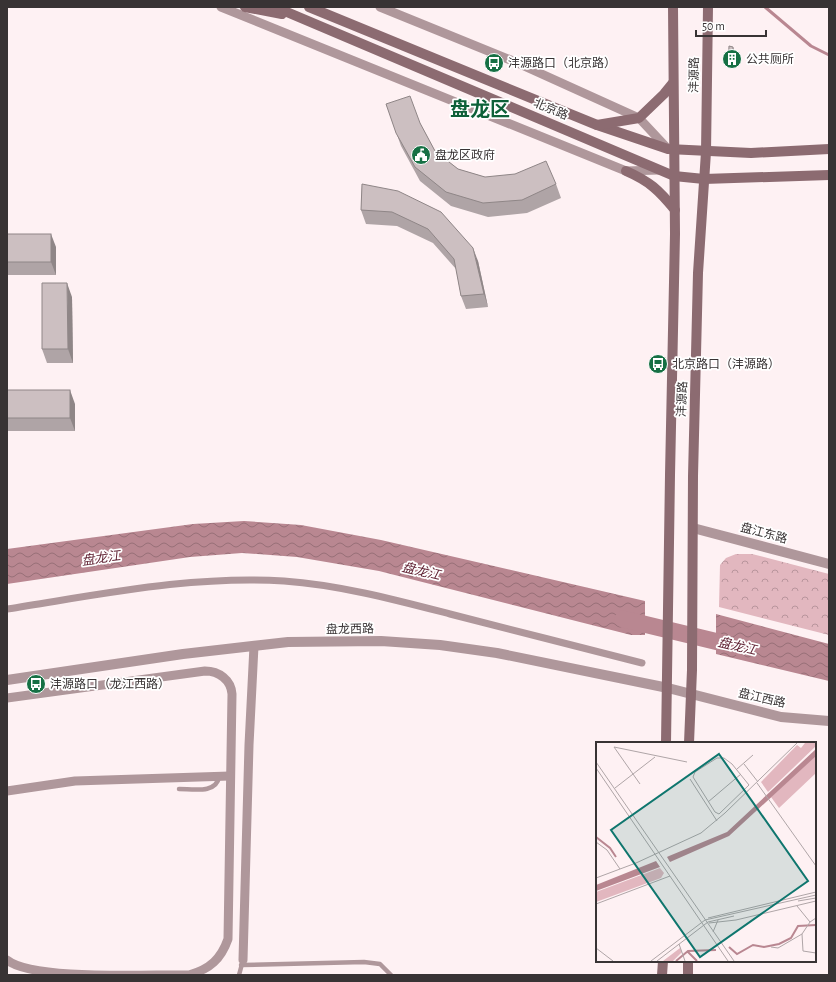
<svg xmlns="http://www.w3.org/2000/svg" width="836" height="982" font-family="'Alegreya Sans','Noto Sans SC',sans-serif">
<defs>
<pattern id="park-crowns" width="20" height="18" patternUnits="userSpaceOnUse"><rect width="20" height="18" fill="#e2b7bf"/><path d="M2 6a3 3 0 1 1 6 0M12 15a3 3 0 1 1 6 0" fill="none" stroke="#b8959c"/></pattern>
<pattern id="water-waves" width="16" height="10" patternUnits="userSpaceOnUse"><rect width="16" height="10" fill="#b98791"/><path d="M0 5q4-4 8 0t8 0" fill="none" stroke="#976f77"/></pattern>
</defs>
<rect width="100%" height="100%" fill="#fef1f3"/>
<path fill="url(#park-crowns)" d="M736 554H752L829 574V635L719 607 720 565 726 558Z"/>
<g fill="url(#water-waves)">
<path d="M244 521 301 525 381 540 645 601V635H631L379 571 297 557 242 553 190 557 7 584V549L193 524Z"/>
<path d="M716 614 829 644V681L716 654Z"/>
</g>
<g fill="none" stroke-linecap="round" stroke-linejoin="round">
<path stroke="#b98791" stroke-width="3" d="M765 7 811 46 829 55"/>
<path stroke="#b98791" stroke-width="17" d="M623 619 739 647"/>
<g stroke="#af979b" stroke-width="4.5">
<path d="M179 789C193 789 216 794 219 777"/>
<path d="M241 965 364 962 380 964 391 975"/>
<path d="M239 975 242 964"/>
</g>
<path stroke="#af979b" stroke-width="7" d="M7 609C98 595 192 575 284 581 340 585 396 600 450 614 514 630 578 647 642 663"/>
<g stroke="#af979b" stroke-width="9">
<path d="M221 7 626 171 659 170"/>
<path d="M380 7 513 61 639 118 668 149"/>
<path d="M7 698 205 671C219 671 231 680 232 694L228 939C221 959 210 969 189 975 151 974 33 981 7 960"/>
<path d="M7 791 75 781 230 776"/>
<path d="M243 960 249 745 254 646"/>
</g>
<g stroke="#af979b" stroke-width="10">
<path d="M693 528 829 564"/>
<path d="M7 680 183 654 288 642 381 641 440 645 497 653 668 688 781 717 829 721"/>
</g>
<g stroke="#8c6b71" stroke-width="10">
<path d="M245 7 282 14"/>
<path d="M275 7 674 176 704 179 829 175"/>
<path d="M309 7 597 125 668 149 751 153 829 149"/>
<path d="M597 125 639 118 664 94 673 83"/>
<path d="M626 171C649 181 659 190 675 210"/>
<path d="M666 743 670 475 675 234 673 7"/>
<path d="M689 743 692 670 693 476 698 273 706 152 708 7"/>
<path d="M662 975 663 961"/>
<path d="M688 975V961"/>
</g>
</g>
<g fill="#afa4a6">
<path d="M734 50V68H730L728 65Z"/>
<path d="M386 104 420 123 435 151 458 169 485 177 556 184 561 198 527 213 488 217 451 206 420 181 401 146Z"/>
<path d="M362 184 478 261 488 307 466 309 461 296 456 269 433 243 397 226 366 224 361 210Z"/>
<path d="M7 234 56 247V275H7Z"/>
<path d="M72 297 73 363H47L42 349Z"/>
<path d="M7 390 75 404V431H7Z"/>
</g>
<g fill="#8f8687">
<path d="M733 47 734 50V68L733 65Z"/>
<path d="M51 234 56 247V275L51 262Z"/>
<path d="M473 248 478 261 488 307 484 294Z"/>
<path d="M67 283 72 297 73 363 68 349Z"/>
<path d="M70 390 75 404V431L70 418Z"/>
</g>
<g fill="#ccbfc1" stroke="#8f8687">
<path d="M729 46 733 47V65H728Z"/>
<path d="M410 96 420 123 435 151 458 169 485 177 515 174 546 161 556 184 522 200 483 203 446 192 415 167 396 133 386 104Z"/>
<path d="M362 184 398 191 441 212 473 248 484 294 461 296 454 259 428 229 392 212 361 210Z"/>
<rect x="7" y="234" width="44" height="28"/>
<path d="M42 283H67L68 349H42Z"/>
<rect x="7" y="390" width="63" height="28"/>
</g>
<defs>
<g id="building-disc" transform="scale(1)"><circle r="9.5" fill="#167044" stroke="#fff"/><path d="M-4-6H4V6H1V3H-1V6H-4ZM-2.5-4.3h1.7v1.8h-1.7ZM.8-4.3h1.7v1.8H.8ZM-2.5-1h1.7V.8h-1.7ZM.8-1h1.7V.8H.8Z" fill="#fff"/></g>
<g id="bus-disc" transform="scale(1)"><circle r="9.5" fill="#167044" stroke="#fff"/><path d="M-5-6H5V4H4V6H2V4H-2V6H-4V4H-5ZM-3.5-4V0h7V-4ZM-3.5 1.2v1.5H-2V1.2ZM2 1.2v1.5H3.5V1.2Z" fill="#fff"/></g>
<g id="civic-disc" transform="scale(1)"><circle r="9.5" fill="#167044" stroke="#fff"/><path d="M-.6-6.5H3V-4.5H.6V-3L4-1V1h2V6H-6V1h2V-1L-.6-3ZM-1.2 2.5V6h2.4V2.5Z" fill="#fff"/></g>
</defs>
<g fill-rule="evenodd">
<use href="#building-disc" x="732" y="59"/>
<use href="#bus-disc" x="494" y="63"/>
<use href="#civic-disc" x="421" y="155"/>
<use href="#bus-disc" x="658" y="364"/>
<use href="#bus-disc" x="36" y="684"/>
</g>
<g text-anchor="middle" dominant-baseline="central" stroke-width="3.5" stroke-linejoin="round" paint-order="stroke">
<g font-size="12" fill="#383334" stroke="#fff" text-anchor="start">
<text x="746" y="59">公共厕所</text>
<text x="508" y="63">沣源路口（北京路）</text>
<text x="435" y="155">盘龙区政府</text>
<text x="672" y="364">北京路口（沣源路）</text>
<text x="50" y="684">沣源路口（龙江西路）</text>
</g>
<g font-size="12" fill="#383334" stroke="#fff">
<text transform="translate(694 75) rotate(-89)">沣源路</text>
<text transform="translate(551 109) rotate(23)">北京路</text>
<text transform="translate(682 399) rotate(-88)">沣源路</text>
<text transform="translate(764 533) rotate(15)">盘江东路</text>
<text transform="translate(350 629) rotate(-1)">盘龙西路</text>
<text transform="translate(762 698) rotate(13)">盘江西路</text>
</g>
<g font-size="13" font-style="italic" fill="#612334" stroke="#fff">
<text transform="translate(101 559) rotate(-8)">盘龙江</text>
<text transform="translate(421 572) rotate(13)">盘龙江</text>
<text transform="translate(737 647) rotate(13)">盘龙江</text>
</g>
<g font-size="20" font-weight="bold" fill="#0d6139" stroke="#fff">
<text x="480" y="110">盘龙区</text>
</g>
</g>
<g transform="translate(596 742)">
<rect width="220" height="220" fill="#fef1f3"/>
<path d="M209 1H220V4L172 50 165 40 201 3 205 6ZM220 13V31L183 66 175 55ZM64 126 68 131 65 136 0 160V150ZM84 206 86 210 77 219H67Z" fill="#e2b7bf"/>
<path d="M220 7V14L133 94 74 120 71 115 73 114 131 90ZM60 119 64 125 0 149V143Z" fill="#b98791"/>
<path fill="none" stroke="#b98791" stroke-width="2" d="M0 95 14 106 20 115M133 205 141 212 157 203 168 205 183 202 195 196 202 184 220 183M92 210 101 219M80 219 92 209 120 208"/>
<path fill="none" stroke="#afa5a7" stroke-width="1" d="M121 16H128L136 22 153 43 123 72 119 70 97 35 99 30ZM0 20 138 219M148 22 162 40M0 26 132 219M141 27 157 13M94 37 121 79M161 41 220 124M44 42 18 5 91 20M19 46 59 15M112 60 145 32M0 100 11 108 24 127M0 136 40 121 105 91 129 71 201 1M202 159 220 156M0 162 74 134M201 164 214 180M112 176 220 150M220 176 214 180 206 192 207 209 220 211M113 181 140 178 220 159M117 190 122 178M83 202 89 219M175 205 182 206 206 192M0 206 17 219M55 219 109 178 220 153M61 219 112 180 138 174"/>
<path fill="#0f766e" fill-opacity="0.15" stroke="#0f766e" stroke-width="2" d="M123 12 212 139 104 215 15 88Z"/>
<rect width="220" height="220" fill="none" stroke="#383334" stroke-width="2"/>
</g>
<rect width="836" height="982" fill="none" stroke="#383334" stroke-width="16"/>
<path d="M696 30v6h70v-6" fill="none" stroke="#383334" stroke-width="2"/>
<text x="702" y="30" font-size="12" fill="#383334" stroke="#ffffff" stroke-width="3" paint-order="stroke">50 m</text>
</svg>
